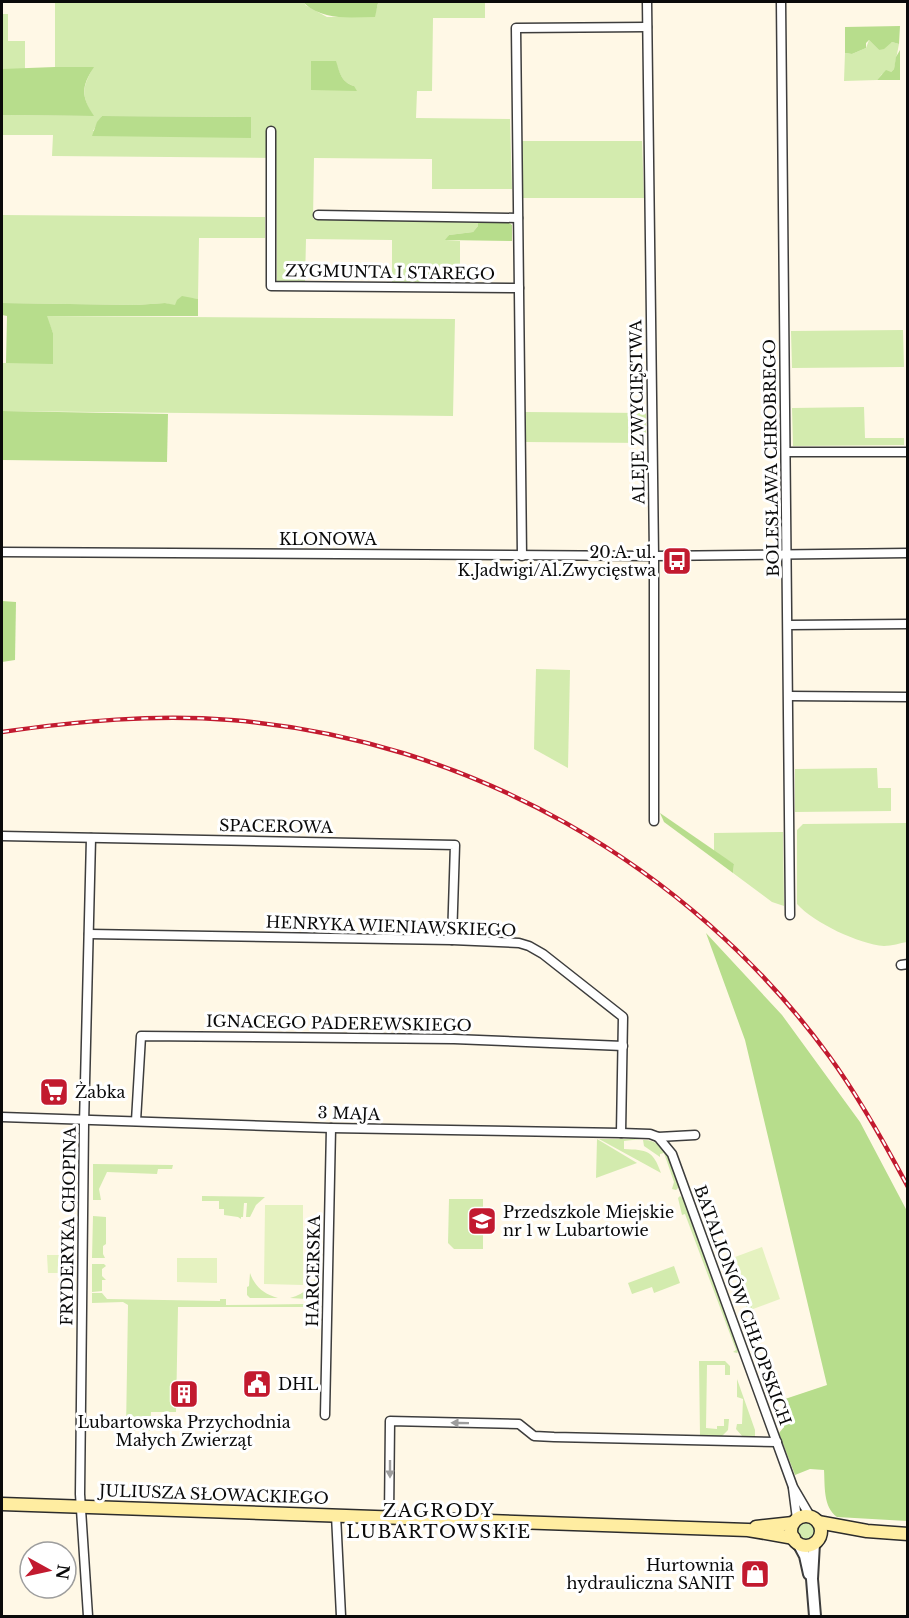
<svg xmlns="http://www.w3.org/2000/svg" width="909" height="1618" font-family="'Libre Baskerville',serif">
<rect width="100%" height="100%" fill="#fff8e6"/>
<g fill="#d3ebae" fill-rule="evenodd">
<path d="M55 2H305V5L327 17H374L378 4 374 2H485V18H433L432 91H417L416 118 510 119 512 189H432V159L314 158 313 219 478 220V226L473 232 449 235 446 240 460 241V284L392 283V240L306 239 305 283H277L276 158 52 156 53 135H2V115L93 116C81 95 82 88 93 68L55 67ZM311 61H335C340 73 341 82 354 86L312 90ZM102 116 250 117H251L93 131Z"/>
<path d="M2 14H8V41H25V69H2Z"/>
<path d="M869 40 879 50 892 42 899 44 894 69 891 72 882 74 877 80 844 81 845 53 852 54 866 48Z"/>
<path d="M521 141H642L644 198H523Z"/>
<path d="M2 215 265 217V238H199L198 299 188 298 175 306 165 303 136 305 2 303Z"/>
<path d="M46 316 455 319 453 416 2 411V363H53V333Z"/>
<path d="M903 330 904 367 792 368 791 331Z"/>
<path d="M864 407 865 438H904V445L793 446 792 408Z"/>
<path d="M525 412 646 413V443L525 442Z"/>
<path d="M536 669 570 670 568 768 534 749Z"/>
<path d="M877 768 878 788H891V811L795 812V769Z"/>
<path d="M907 823V942C900 943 892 946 884 946 859 944 814 923 797 904V830L803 824Z"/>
<path d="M783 832 784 906 772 902 733 873 734 864 714 852V833Z"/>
<path d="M597 1139 637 1163 596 1178Z"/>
<path d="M599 1139H641L624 1141V1149C647 1150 653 1150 661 1173Z"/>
<path d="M643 1140C666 1139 671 1166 678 1183L679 1187 676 1190 672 1189 674 1182 664 1153 660 1154V1157L644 1146Z"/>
<path d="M93 1164 173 1165 172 1169H158L157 1174 107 1172 99 1189 101 1200H93Z"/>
<path d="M202 1196 265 1197 256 1205 250 1217H246L247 1203H244L243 1217H241V1219L238 1217 224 1215V1209H219V1201H202Z"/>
<path d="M680 1196 684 1199 739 1351 737 1353 733 1352 736 1350 685 1214 682 1215 678 1198Z"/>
<path d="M449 1199H483V1249H454L448 1243Z"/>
<path d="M93 1216 106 1217V1244L103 1246V1254L105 1258H92Z"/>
<path d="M734 1257 739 1272 737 1273 738 1276 740 1275 746 1291 743 1292 745 1296H747L753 1309 748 1311 729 1259Z"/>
<path d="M92 1264H104L106 1266 102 1269V1276L106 1280H102V1291L92 1292Z"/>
<path d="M674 1266 680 1283 654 1293 652 1287 632 1294 628 1283Z"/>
<path d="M319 1269V1292L307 1299 290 1298C306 1294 314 1284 319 1269Z"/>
<path d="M250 1273C255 1287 264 1294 278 1298H250L247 1295V1287L249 1286Z"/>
<path d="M92 1293H102L107 1299 220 1301V1299H226V1305L306 1304 312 1302 319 1307H178L176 1412H151L150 1431 126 1430 128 1305 123 1302 92 1303Z"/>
<path d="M699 1361H725L730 1366V1375H725V1365H707L706 1428 717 1429V1426H724V1419H729L728 1430 721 1437H700Z"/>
<path d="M737 1379 755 1430V1436L751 1438 743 1437 736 1429 737 1424H742L743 1399 737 1397Z"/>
<circle cx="806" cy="1531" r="10"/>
</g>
<g fill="#b7dd8c">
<path d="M305 2H374L378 3 375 17C350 17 325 21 305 4Z"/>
<path d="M900 26 899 44 892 42 884 49 879 50 869 40 866 43V48L852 54 845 53V27Z"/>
<path d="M900 50V80H877L886 70 891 72 894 69 896 57Z"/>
<path d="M311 61H336C340 73 341 82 354 86L357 91 311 90Z"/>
<path d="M55 67H94C81 87 81 96 94 116L2 115V69Z"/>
<path d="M102 116 251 117V138L92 136 97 122Z"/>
<path d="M478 220C490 220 503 217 512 225V241L445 240 449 235 473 232 478 226Z"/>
<path d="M182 296 198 299V316H47L53 333V364L6 363 7 316 2 315V303L136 305 165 303 175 305 177 300Z"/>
<path d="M2 411 168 414 167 462 2 460Z"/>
<path d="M2 601 16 602 15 660 2 662Z"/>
<path d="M660 813 734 864 733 873 664 822Z"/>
<path d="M706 933 782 1015 860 1122 907 1211V1521L837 1517C823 1507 825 1486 824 1470L810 1469 795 1475 779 1433 784 1427 782 1400 827 1385 745 1040Z"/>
</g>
<g fill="#e5f2c0">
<path d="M265 1205H303V1285L264 1284Z"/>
<path d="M762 1247 780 1299 753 1309 735 1257Z"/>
<path d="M47 1255H73V1273H48Z"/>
<path d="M177 1258H217V1283L177 1282Z"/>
</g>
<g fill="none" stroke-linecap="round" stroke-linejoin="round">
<g stroke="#3d3d3d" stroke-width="11">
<g id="minor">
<path d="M647 2 654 556V821"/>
<path d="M781 2 790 915"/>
<path d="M271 131V286L519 288"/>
<path d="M318 215 518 218"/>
<path d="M786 452H908"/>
<path d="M2 552 654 556 908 553"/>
<path d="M522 556 516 28 647 27"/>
<path d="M789 625 908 624"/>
<path d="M789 696 908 697"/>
<path d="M2 836 455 845 452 940"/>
<path d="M89 934 452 940 519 943 529 946 543 954 623 1017 621 1133"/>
<path d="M901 965 908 964"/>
<path d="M2 1117 331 1128 621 1133 650 1134 658 1137 695 1135"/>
<path d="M136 1121 141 1036 454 1039 623 1046"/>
<path d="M658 1137 672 1154 793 1487 810 1516"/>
<path d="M325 1415 331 1128"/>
<path d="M793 1488 797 1519"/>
<path d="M336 1515 341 1616"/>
<path d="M389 1517 390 1421 519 1424 534 1436 554 1437 777 1442"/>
<path d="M88 1616 80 1494 84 1124 91 838"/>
</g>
</g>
<g stroke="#3d3d3d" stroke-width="14">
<g id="tertiary">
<path d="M798 1543 805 1556 809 1574"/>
<path d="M814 1543 812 1579 815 1616"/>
</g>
</g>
<g stroke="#2c2c2c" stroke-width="15">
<g id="secondary">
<path d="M2 1504 748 1530 794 1538"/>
<circle cx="806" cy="1531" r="15"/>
<path d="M818 1522 867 1531 908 1534"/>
<path d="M756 1527 793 1523"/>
</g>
</g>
<use href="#minor" stroke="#fff" stroke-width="8"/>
<use href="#tertiary" stroke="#fff" stroke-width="10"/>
<use href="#secondary" stroke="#ffeda1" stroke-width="12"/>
<g stroke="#c21a2f" stroke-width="4.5">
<path id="rail" d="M2 732C78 721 154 714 231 720 467 739 689 864 829 1056 859 1097 884 1142 908 1187"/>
</g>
<use href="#rail" stroke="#fff" stroke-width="2" stroke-dasharray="7" stroke-linecap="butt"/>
</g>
<defs><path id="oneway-solid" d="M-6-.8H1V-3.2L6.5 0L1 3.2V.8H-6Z" transform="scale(1.5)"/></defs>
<g fill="#9d9d9d">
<use href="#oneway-solid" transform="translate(460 1423) rotate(-179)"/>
<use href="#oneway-solid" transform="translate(390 1469) rotate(90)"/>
</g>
<defs>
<g id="bus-square" transform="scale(1.5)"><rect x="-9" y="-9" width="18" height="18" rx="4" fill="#c21a2f" stroke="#fff"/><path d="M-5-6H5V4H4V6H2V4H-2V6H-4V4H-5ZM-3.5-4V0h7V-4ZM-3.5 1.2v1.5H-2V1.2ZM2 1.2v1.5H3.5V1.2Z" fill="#fff"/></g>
<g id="supermarket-square" transform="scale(1.5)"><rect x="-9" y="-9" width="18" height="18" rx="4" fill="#c21a2f" stroke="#fff"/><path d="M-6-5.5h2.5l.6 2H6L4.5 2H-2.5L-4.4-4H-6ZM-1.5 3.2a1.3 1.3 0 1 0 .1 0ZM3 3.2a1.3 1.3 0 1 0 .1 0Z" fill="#fff"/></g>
<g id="school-square" transform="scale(1.5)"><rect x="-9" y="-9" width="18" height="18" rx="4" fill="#c21a2f" stroke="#fff"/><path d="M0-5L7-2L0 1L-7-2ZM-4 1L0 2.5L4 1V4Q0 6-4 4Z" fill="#fff"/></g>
<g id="civic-square" transform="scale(1.5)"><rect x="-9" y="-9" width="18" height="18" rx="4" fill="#c21a2f" stroke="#fff"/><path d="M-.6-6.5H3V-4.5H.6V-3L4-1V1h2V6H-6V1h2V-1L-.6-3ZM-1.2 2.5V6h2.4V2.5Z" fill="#fff"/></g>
<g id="building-square" transform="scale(1.5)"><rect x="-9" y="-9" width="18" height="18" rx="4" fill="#c21a2f" stroke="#fff"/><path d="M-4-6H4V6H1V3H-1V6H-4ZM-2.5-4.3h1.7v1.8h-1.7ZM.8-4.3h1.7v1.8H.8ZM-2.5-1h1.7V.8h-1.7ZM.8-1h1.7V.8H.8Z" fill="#fff"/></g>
<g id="shop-square" transform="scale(1.5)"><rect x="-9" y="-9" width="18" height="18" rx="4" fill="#c21a2f" stroke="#fff"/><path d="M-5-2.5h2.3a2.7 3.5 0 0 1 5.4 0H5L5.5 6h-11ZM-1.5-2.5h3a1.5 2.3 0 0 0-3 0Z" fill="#fff"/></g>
</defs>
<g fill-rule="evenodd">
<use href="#bus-square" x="677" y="561"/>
<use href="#supermarket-square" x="54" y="1092"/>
<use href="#school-square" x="482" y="1221"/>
<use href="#civic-square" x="257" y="1384"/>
<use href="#building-square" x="184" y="1394"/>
<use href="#shop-square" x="755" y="1574"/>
</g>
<g text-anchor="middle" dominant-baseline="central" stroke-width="6" stroke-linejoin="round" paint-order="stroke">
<g font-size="16" fill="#0a0a0a" stroke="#fff">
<text transform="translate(390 272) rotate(1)">ZYGMUNTA I STAREGO</text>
<text transform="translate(637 412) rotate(-91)">ALEJE ZWYCIĘSTWA</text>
<text transform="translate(771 458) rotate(-91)">BOLESŁAWA CHROBREGO</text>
<text x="328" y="539">KLONOWA</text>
<text transform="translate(276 826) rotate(1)">SPACEROWA</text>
<text transform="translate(391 926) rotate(2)">HENRYKA WIENIAWSKIEGO</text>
<text transform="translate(339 1023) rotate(1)">IGNACEGO PADEREWSKIEGO</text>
<text transform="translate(349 1113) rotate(2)">3 MAJA</text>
<text transform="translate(68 1226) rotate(-89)">FRYDERYKA CHOPINA</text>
<text transform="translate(313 1271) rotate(-89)">HARCERSKA</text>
<text transform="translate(743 1305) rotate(70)">BATALIONÓW CHŁOPSKICH</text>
<text transform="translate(214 1494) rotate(2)">JULIUSZA SŁOWACKIEGO</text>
</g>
<g font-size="16" fill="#0a0a0a" stroke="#fff" text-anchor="start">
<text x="656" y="552" text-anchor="end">20.A. ul.<tspan x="656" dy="18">K.Jadwigi/Al.Zwycięstwa</tspan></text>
<text x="75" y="1092">Żabka</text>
<text x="503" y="1212">Przedszkole Miejskie<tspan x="503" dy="18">nr 1 w Lubartowie</tspan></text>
<text x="278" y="1384">DHL</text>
<text x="184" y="1422" text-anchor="middle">Lubartowska Przychodnia<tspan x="184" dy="18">Małych Zwierząt</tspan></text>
<text x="734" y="1565" text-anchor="end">Hurtownia<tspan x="734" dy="18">hydrauliczna SANIT</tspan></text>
</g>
<g font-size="18" letter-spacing="1.5" fill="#0a0a0a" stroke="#fff">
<text x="439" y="1511">ZAGRODY<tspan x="439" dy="21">LUBARTOWSKIE</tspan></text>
</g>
</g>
<rect width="909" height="1618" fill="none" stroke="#0a0a0a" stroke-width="6"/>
<g transform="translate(48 1570) rotate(98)"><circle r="28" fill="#ffffff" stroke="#9d9d9d" stroke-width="1.5"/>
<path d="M0-4.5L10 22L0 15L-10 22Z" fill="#c21a2f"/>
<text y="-9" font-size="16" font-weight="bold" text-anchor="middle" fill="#0a0a0a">N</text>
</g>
</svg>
